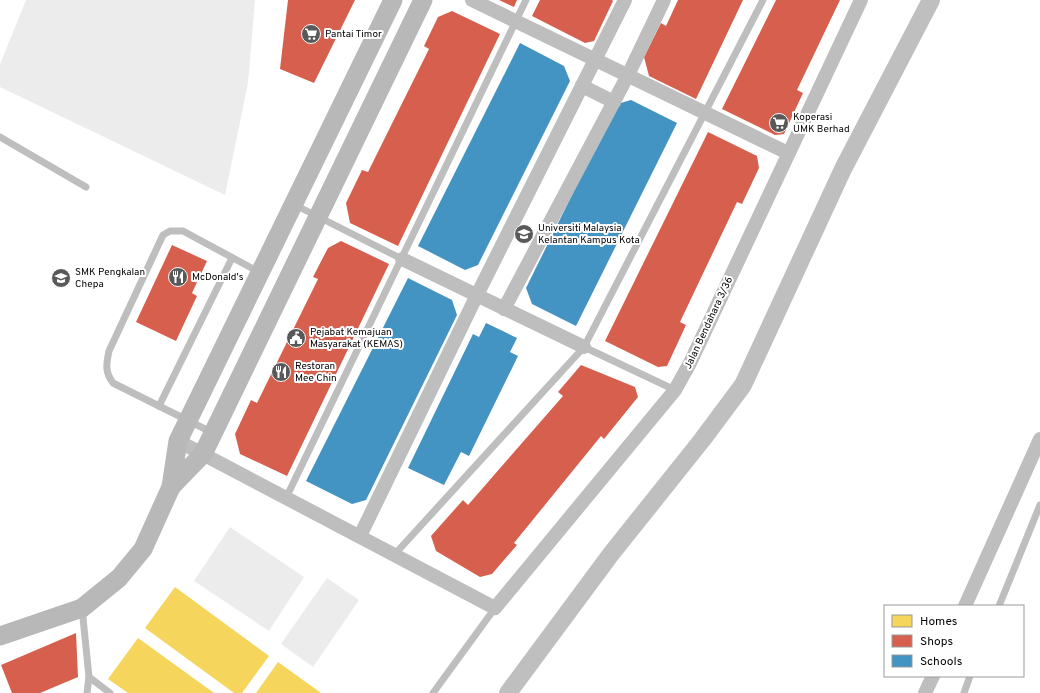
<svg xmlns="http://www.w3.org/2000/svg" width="1040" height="693" font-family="Overpass,sans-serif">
<rect width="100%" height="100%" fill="#fff"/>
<g fill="#ececec">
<path d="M26 0H255L248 83 225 195 0 87V64Z"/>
<path d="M230 527 304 577 269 631 194 581Z"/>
<path d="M327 578 359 600 313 667 281 644Z"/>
</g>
<g fill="#f6d55c">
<path d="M175 587 269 656 242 693H234L145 628Z"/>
<path d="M138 638 214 693H128L108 679Z"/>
<path d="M278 662 321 693H256Z"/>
</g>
<g fill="#d6604d">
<path d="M288 0H355L314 83 280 69Z"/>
<path d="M499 0H517L514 7Z"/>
<path d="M540 0H612L613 1 594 41 585 43 532 16Z"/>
<path d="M678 0H743L696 99 649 76 644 57 661 23 666 26Z"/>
<path d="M776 0H840L797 90 803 93 784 134 775 135 722 109Z"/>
<path d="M452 11 500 34 398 246 350 223 346 203 362 170 368 172 429 49 424 46 438 17Z"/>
<path d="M708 132 757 156 759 168 742 204 737 202 680 322 686 325 667 366 658 367 605 341Z"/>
<path d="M341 241 389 264 287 476 240 454 235 434 251 400 257 403 318 279 313 277 328 248Z"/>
<path d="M172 245 207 261 192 293 197 296 176 341 136 322Z"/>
<path d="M581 365 635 387 638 397 604 439 601 436 514 543 517 545 492 574 480 577 436 551 431 536 463 500 468 505 563 396 558 392Z"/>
<path d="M76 633 78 677 40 693H12L1 665Z"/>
</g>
<g fill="#4393c3">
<path d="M520 43 564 66 570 81 478 265 465 270 418 246Z"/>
<path d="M631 100 677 123 576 326 532 304 526 288 617 104Z"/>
<path d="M408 278 452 300 457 315 366 500 352 504 306 481Z"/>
<path d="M486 323 517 338 510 352 518 356 469 456 461 452 444 485 408 468 473 334 479 337Z"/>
</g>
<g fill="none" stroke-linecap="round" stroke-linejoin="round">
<path stroke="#bfbfbf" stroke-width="18" d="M508 693 611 554 702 440 743 385 843 169 931 0"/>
<g stroke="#bebebe" stroke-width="7">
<path d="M0 137 86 187"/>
<path d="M295 205 402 259"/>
<path d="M584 347 675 390"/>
<path d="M159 406 232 258"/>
<path d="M213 433 113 383C105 372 106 365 109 351L163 235 170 231H183L259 272"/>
<path d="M286 498 526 0"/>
<path d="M394 555 584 347 763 0"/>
<path d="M999 606 1040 505"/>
<path d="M82 608 89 677 87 693"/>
<path d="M89 677 110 693"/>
<path d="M433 693 495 608"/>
<path d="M964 693 970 676"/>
</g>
<g stroke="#bebebe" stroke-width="14">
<path d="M472 0 788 153"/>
<path d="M582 86 614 102"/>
<path d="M402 259 584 347"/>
<path d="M504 309 628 75 664 0"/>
<path d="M178 441 495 608 675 390 690 363 861 0"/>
<path d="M360 536 477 295 625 0"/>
<path d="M965 606 1040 439"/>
<path d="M925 693 933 676"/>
</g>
<g stroke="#b8b8b8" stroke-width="19">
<path d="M171 487 203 454 423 0"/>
<path d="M0 636 82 608 119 578 143 549 171 487 178 441 393 0"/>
</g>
</g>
<defs>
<g id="supermarket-disc" transform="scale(1)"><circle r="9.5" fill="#595959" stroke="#fff"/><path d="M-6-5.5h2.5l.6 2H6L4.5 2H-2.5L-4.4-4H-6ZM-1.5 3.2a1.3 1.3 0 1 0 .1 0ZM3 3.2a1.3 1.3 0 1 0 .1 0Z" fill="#fff"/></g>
<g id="university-disc" transform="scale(1)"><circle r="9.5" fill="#595959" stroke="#fff"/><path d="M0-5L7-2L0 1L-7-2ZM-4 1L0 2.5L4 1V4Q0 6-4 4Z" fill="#fff"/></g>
<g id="restaurant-disc" transform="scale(1)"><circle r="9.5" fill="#595959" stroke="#fff"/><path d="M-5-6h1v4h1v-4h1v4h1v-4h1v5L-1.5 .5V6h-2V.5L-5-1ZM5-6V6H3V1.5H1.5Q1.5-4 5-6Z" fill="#fff"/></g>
<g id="school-disc" transform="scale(1)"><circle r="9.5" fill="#595959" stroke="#fff"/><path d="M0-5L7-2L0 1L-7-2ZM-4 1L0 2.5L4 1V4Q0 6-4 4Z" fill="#fff"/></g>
<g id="civic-disc" transform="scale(1)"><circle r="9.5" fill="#595959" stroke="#fff"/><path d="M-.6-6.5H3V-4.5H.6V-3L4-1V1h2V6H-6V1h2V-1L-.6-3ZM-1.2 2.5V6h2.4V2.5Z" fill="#fff"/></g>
</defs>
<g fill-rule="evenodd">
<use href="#supermarket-disc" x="311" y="34"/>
<use href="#supermarket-disc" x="779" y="123"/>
<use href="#university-disc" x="524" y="234"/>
<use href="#restaurant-disc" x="178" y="277"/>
<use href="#school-disc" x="61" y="278"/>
<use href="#civic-disc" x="296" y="338"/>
<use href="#restaurant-disc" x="281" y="372"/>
</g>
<g text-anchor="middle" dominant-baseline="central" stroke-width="4" stroke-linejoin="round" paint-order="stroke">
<g font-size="10" fill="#000" stroke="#fff" text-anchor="start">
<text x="325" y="34">Pantai Timor</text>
<text x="793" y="117">Koperasi<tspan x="793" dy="12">UMK Berhad</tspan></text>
<text x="538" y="228">Universiti Malaysia<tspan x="538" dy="12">Kelantan Kampus Kota</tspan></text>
<text x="75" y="272">SMK Pengkalan<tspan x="75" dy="12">Chepa</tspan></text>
<text x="192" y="277">McDonald's</text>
<text x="310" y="332">Pejabat Kemajuan<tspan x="310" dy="12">Masyarakat (KEMAS)</tspan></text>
<text x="295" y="366">Restoran<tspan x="295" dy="12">Mee Chin</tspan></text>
</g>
<g font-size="10" fill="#000" stroke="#fff">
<text transform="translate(709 323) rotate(-65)">Jalan Bendahara 3/36</text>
</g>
</g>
<rect x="884" y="605" width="140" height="72" fill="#ffffff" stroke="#999999"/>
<rect x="892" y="615" width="20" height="12" fill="#f6d55c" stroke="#999999"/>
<text x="920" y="625" font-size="12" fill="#000000">Homes</text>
<rect x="892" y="635" width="20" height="12" fill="#d6604d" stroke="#999999"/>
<text x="920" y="645" font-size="12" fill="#000000">Shops</text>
<rect x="892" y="655" width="20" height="12" fill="#4393c3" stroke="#999999"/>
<text x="920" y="665" font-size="12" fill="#000000">Schools</text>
</svg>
